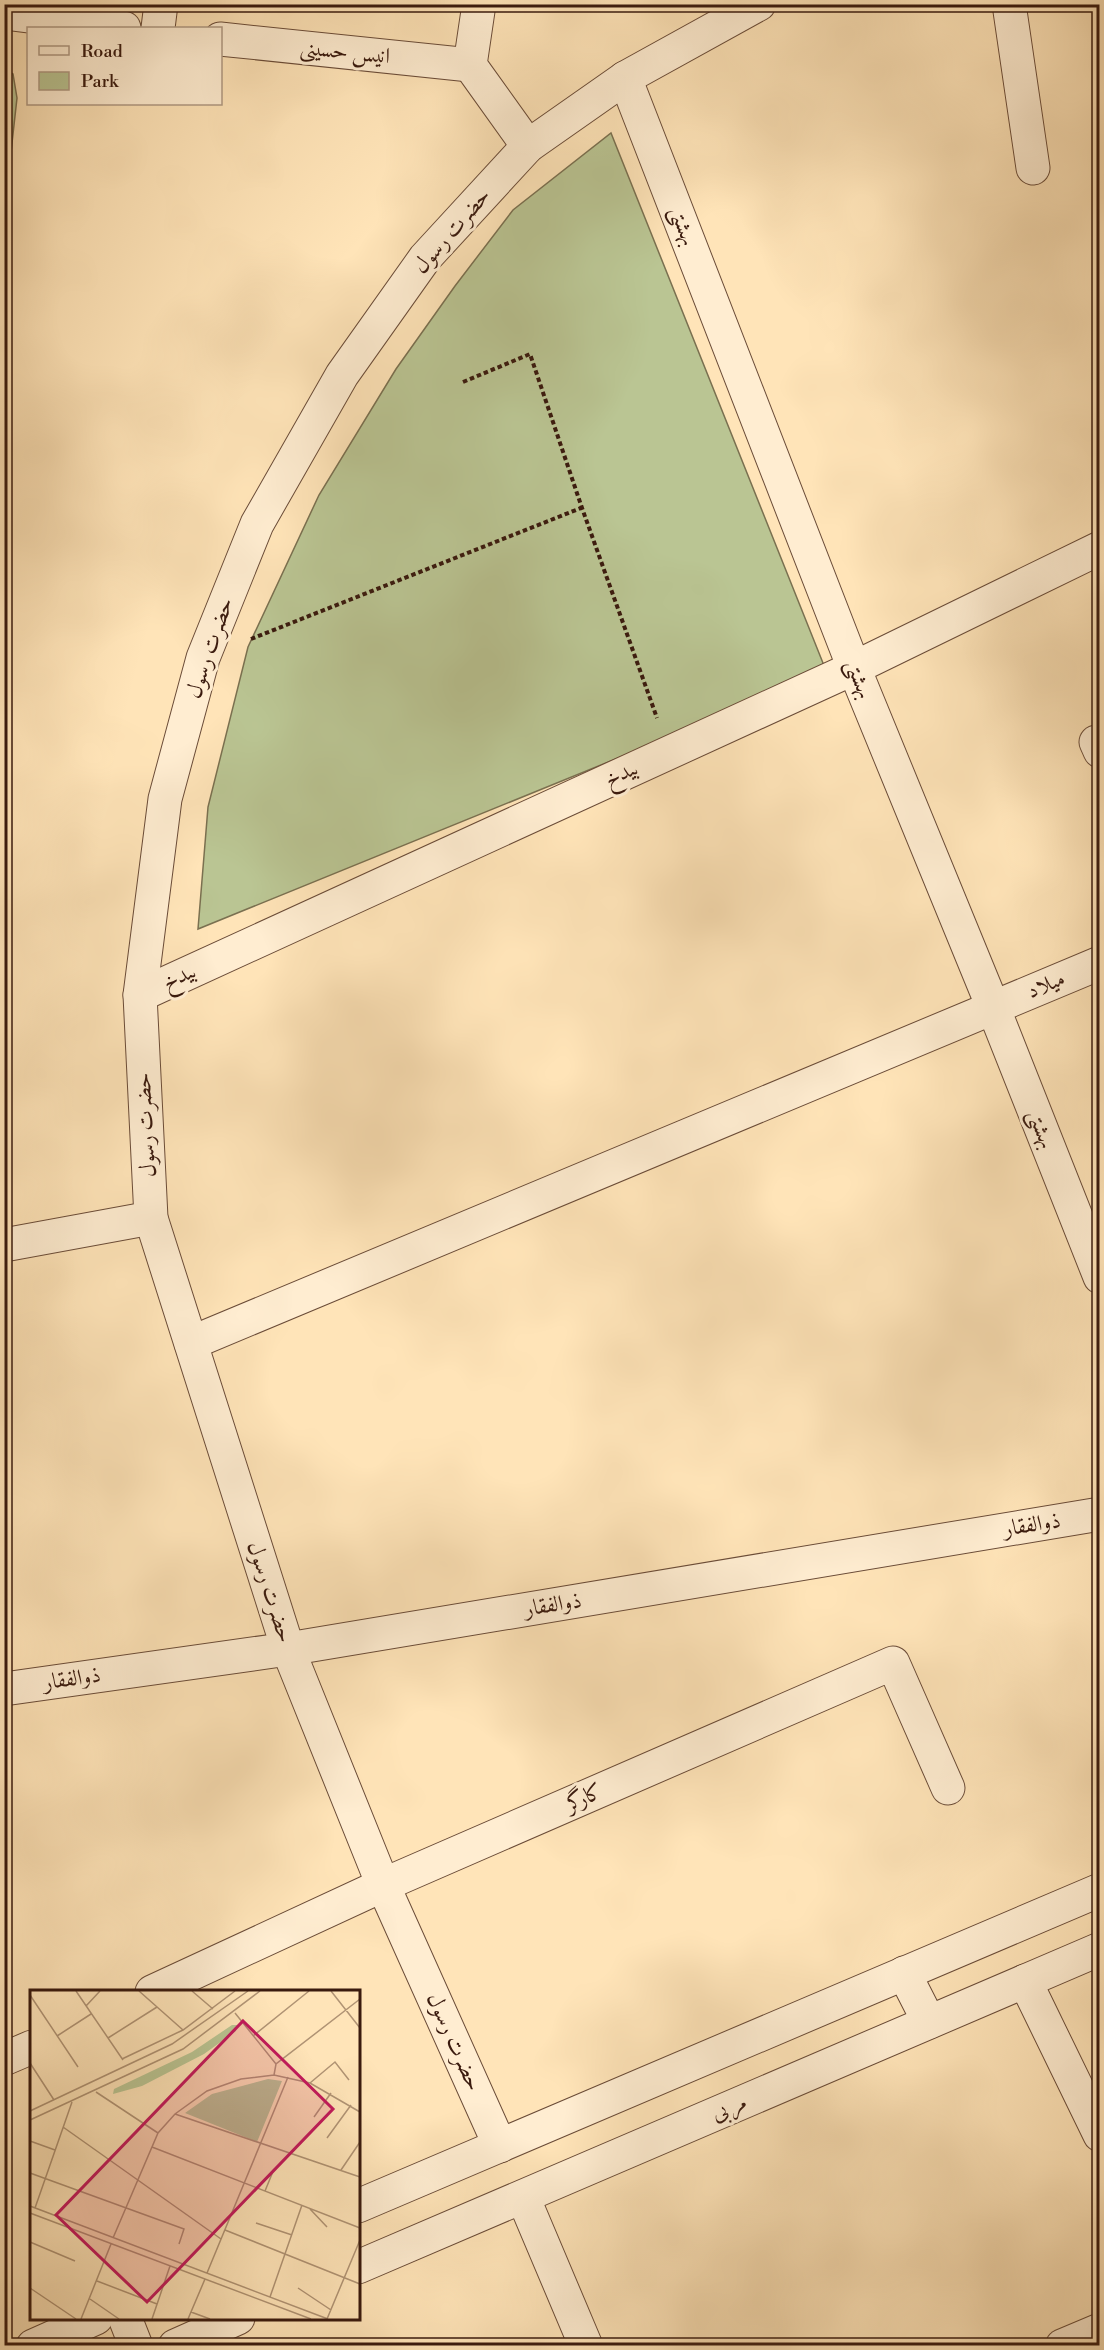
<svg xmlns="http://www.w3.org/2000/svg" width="1104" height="2350" font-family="'Libre Bodoni',Amiri,serif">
<rect width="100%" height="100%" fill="#ffe4b8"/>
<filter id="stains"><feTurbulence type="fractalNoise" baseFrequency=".00333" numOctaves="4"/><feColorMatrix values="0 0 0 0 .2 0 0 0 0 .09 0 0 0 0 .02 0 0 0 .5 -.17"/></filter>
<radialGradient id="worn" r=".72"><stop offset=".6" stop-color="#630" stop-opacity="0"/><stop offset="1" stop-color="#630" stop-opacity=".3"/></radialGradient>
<g fill="#bac593" stroke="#7a7050" stroke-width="1.5">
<path d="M5 69 13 74 17 98 5 206Z"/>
<path d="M611 133 827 673 198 929 208 807 248 647 319 495 396 369 455 286 513 210Z"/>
</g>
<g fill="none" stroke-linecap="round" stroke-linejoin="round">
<g stroke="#6b4c38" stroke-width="35">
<g id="minor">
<path d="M479 4 470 65 528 146"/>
<path d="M1009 4 1033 168"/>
<path d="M4 13 124 28"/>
<path d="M158 28 161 4"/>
<path d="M220 39 470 65"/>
<path d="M1096 742 1100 751"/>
<path d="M140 995 854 668 1100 548"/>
<path d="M4 1245 151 1218"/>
<path d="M191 1343 1100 963"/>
<path d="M4 1689 288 1649 1100 1514"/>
<path d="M1025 1981 1100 2135"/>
<path d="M152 1992 383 1885 893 1663 948 1788"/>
<path d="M4 2059 32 2047"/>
<path d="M500 2146 383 1885 288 1649 151 1218 140 995 165 799 203 658 257 524 342 375 425 258 528 146 625 78 759 4"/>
<path d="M523 2197 586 2346"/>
<path d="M1062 2346 1100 2330"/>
</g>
</g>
<g stroke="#6b4c38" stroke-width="35">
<g id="tertiary">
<path d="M625 78 854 668 993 1007 1100 1277"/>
<path d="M904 1973 929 2022"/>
<path d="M358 2206 1100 1890"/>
<path d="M358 2267 1100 1949"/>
<path d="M125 2318 136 2346"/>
<path d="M33 2346 96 2318"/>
<path d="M175 2346 238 2318"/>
</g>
</g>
<g stroke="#3a1a0e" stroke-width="4" stroke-dasharray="4.5 3" stroke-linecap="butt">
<path d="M463 382 530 354 582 508 657 718"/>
<path d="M251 639 581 508"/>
</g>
<use href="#minor" stroke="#ffedd1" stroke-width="33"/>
<use href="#tertiary" stroke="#ffedd1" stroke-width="33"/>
</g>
<g text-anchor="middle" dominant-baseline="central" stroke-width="6" stroke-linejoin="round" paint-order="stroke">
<g font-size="22" fill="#3a1a0e" stroke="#ffedd1">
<text transform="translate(345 52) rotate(6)">انیس حسینی</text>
<text transform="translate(683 226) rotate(69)">بهشتی</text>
<text transform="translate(452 231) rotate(-49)">حضرت رسول</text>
<text transform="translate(210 648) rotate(-71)">حضرت رسول</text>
<text transform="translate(859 679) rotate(68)">بهشتی</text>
<text transform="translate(621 774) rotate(-25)">بیدخ</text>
<text transform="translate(179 977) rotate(-25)">بیدخ</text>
<text transform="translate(1046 985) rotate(-23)">میلاد</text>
<text transform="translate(146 1125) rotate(-93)">حضرت رسول</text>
<text transform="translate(1041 1129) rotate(68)">بهشتی</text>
<text transform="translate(1032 1525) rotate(-9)">ذوالفقار</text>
<text transform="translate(270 1592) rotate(72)">حضرت رسول</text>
<text transform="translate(553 1605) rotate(-9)">ذوالفقار</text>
<text transform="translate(72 1679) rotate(-8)">ذوالفقار</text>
<text transform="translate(584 1798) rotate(-24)">کارگر</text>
<text transform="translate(454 2042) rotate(66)">حضرت رسول</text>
<text transform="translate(729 2108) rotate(-23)">مربی</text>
</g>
</g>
<g transform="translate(30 1990)">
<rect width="330" height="330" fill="#ffe4b8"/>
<path d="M202 35H207L206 41 174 64 112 96 83 104 84 99 162 62ZM238 89 252 91 227 152 155 123 182 104Z" fill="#bac593"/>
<path fill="none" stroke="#b09374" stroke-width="1.5" d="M46 1 93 70M109 1 153 40M162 1 183 19M301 1 330 38M0 5 48 77M56 16 70 1M205 23 246 74M27 46 61 24M223 46 279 1M78 48 127 17M92 69 153 40 205 1M0 73 24 110M244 85 246 74 330 9M280 93 305 72 319 90M66 102 128 143M0 121 142 54 218 1M145 124 330 187M284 127 301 103M0 130 153 59 230 1M33 137 191 249M297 148 321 115M0 151 25 160M122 157 330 238M311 180 330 152M0 183 154 239 149 254M235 201 244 179M0 216 298 329M5 218 42 112M280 219 297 237M0 223 281 329M226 233 262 245M195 240 330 294M83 248 128 143 145 124 177 101 211 89 244 85 280 93 330 122M0 252 45 271M177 283 258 87M67 291 127 314M0 298 46 329M268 298 301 320M240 307 272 215M60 309 89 329M161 322 180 329M51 329 81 254M122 329 140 276M158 329 175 289M297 329 330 250"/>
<path fill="#c2185b" fill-opacity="0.15" stroke="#c2185b" stroke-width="3" d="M213 31 303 119 117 312 26 225Z"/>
<rect width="330" height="330" fill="none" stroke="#3a1a0e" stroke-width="3"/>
</g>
<rect width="1104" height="2350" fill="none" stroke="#ffe4b8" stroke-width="24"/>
<rect x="6" y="6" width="1092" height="2338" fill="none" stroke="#3a1a0e" stroke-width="3"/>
<rect x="12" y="12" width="1080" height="2326" fill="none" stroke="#3a1a0e" stroke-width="1.5"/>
<rect x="27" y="27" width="195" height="78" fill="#ffedd1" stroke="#b09983" stroke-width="1.5"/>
<rect x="39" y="46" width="30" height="9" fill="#ffedd1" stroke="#b09983" stroke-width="1.5"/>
<text x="81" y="57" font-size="18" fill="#3a1a0e">Road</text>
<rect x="39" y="72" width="30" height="18" fill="#bac593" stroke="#b09983" stroke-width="1.5"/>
<text x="81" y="87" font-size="18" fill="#3a1a0e">Park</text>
<rect width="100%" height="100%" filter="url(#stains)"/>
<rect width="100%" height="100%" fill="url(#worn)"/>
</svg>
